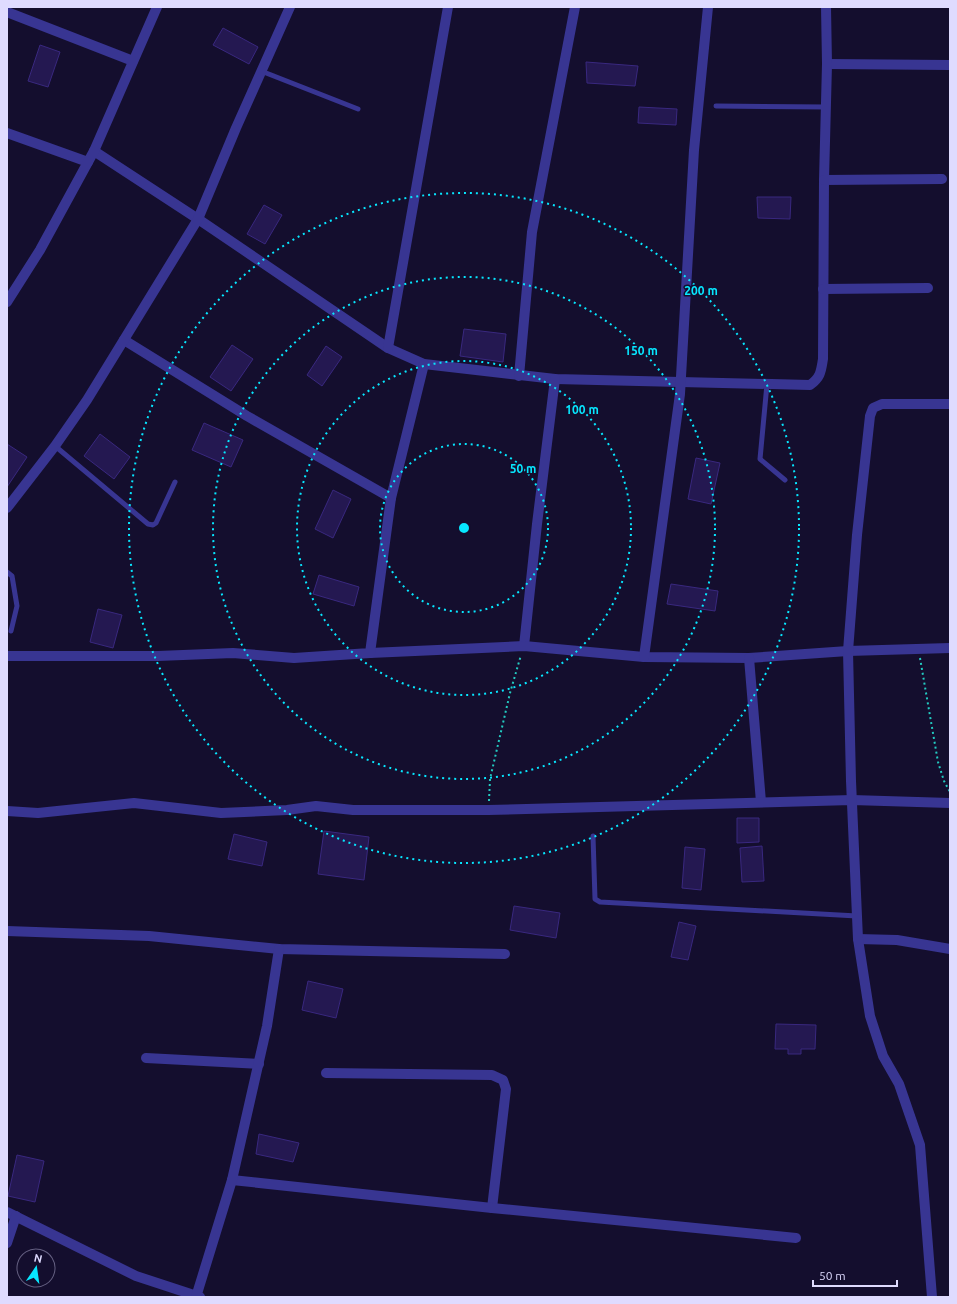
<svg xmlns="http://www.w3.org/2000/svg" width="957" height="1304" font-family="Ubuntu,sans-serif">
<rect width="100%" height="100%" fill="#140e2e"/>
<g fill="#241851" stroke="#39287f">
<path d="M223 28 258 47 249 64 213 45Z"/>
<path d="M40 45 60 52 48 87 28 81Z"/>
<path d="M586 62 638 66 635 86 587 83Z"/>
<path d="M639 107 677 109 676 125 638 123Z"/>
<path d="M757 197H791L790 219 758 218Z"/>
<path d="M264 205 282 215 265 244 247 234Z"/>
<path d="M464 329 506 334 503 362 460 356Z"/>
<path d="M232 345 253 359 231 391 210 377Z"/>
<path d="M326 346 342 357 322 386 307 375Z"/>
<path d="M204 423 243 440 231 467 192 450Z"/>
<path d="M100 434 130 457 114 479 84 456Z"/>
<path d="M7 444 27 457 7 487Z"/>
<path d="M696 458 720 463 711 504 688 499Z"/>
<path d="M333 490 351 499 333 538 315 529Z"/>
<path d="M319 575 359 587 354 606 313 594Z"/>
<path d="M671 584 718 591 715 611 667 604Z"/>
<path d="M98 609 122 615 113 648 90 642Z"/>
<path d="M737 818H759V842L737 843Z"/>
<path d="M324 831 369 837 364 880 318 874Z"/>
<path d="M234 834 267 842 262 866 228 859Z"/>
<path d="M762 846 764 881 742 882 740 848Z"/>
<path d="M685 847 705 849 701 890 682 888Z"/>
<path d="M514 906 560 913 556 938 510 930Z"/>
<path d="M679 922 696 926 688 960 671 957Z"/>
<path d="M308 981 343 989 336 1018 302 1010Z"/>
<path d="M776 1024 816 1025 815 1049H801V1054H788V1049H775Z"/>
<path d="M259 1134 299 1143 293 1162 256 1154Z"/>
<path d="M17 1155 44 1161 35 1202 8 1196Z"/>
</g>
<g fill="none" stroke-linecap="round" stroke-linejoin="round">
<g stroke="#23cbc1" stroke-width="2" stroke-dasharray="2 3" stroke-linecap="butt">
<path d="M920 658 938 762 944 781 950 792"/>
<path d="M489 801 490 779 510 693 521 655"/>
</g>
<g stroke="#383592" stroke-width="5">
<path d="M261 71 358 109"/>
<path d="M716 106 826 107"/>
<path d="M767 384 760 459 785 480"/>
<path d="M55 446 148 524 153 525 156 523 175 482"/>
<path d="M7 572 12 576 17 606 11 631"/>
<path d="M593 836 595 899 600 902 857 916"/>
</g>
<g stroke="#383592" stroke-width="10">
<path d="M7 12 133 61"/>
<path d="M827 64 950 65"/>
<path d="M7 133 88 162"/>
<path d="M94 151 198 219 388 348 424 364 555 379 810 385C821 377 821 371 823 359L824 180 827 64 826 7"/>
<path d="M824 180 942 179"/>
<path d="M823 289 928 288"/>
<path d="M124 340 247 416 391 498"/>
<path d="M388 348 448 7"/>
<path d="M519 376 532 232 575 7"/>
<path d="M7 508 55 446 87 400 198 219 236 128 290 7"/>
<path d="M524 646 537 524 555 379"/>
<path d="M370 653 524 646 644 657 749 658 848 651 950 648"/>
<path d="M7 656H158L233 653 294 658 370 653 391 498 424 364"/>
<path d="M644 657 680 394 694 150 708 7"/>
<path d="M749 658 761 802"/>
<path d="M7 811 38 813 134 803 221 813 287 810 316 806 353 810H488L852 800 950 803"/>
<path d="M7 931 149 936 279 949 505 954"/>
<path d="M858 939 897 940 950 949"/>
<path d="M146 1058 259 1064"/>
<path d="M326 1073 492 1075 503 1080 506 1089 492 1208"/>
<path d="M232 1180 492 1208 796 1238"/>
<path d="M7 1212 136 1276 200 1297"/>
<path d="M7 1243 16 1216"/>
<path d="M196 1297 232 1180 267 1026 279 949"/>
<path d="M932 1297 920 1145 899 1084 883 1056 870 1016 858 939 851 781 848 651 857 535 870 416 873 408 882 404H950"/>
</g>
<path stroke="#383592" stroke-width="10" d="M7 302 40 250 94 151 157 7"/>
</g>
<g fill="none" stroke="#07e7ff" stroke-width="2" stroke-dasharray="2 4">
<circle cx="464" cy="528" r="84"/>
<circle cx="464" cy="528" r="167"/>
<circle cx="464" cy="528" r="251"/>
<circle cx="464" cy="528" r="335"/>
</g>
<circle cx="464" cy="528" r="6" fill="#07e7ff" stroke="#140e2e" stroke-width="2"/>
<g font-size="12" text-anchor="middle" font-weight="bold" fill="#07e7ff" stroke="#140e2e" stroke-width="3" stroke-linejoin="round" paint-order="stroke">
<text x="701" y="295">200 m</text>
<text x="641" y="355">150 m</text>
<text x="582" y="414">100 m</text>
<text x="523" y="473">50 m</text>
</g>
<rect width="957" height="1304" fill="none" stroke="#dfdbff" stroke-width="16"/>
<g transform="translate(36 1268) rotate(13)"><circle r="19" fill="#140e2e" stroke="#656082"/>
<path d="M0-3L7 15L0 10L-7 15Z" fill="#07e7ff"/>
<text y="-6" font-size="11" font-weight="bold" text-anchor="middle" fill="#dfdbff">N</text>
</g>
<path d="M813 1280v6h84v-6" fill="none" stroke="#dfdbff" stroke-width="2"/>
<text x="819" y="1280" font-size="12" fill="#dfdbff" stroke="#140e2e" stroke-width="3" paint-order="stroke">50 m</text>
</svg>
